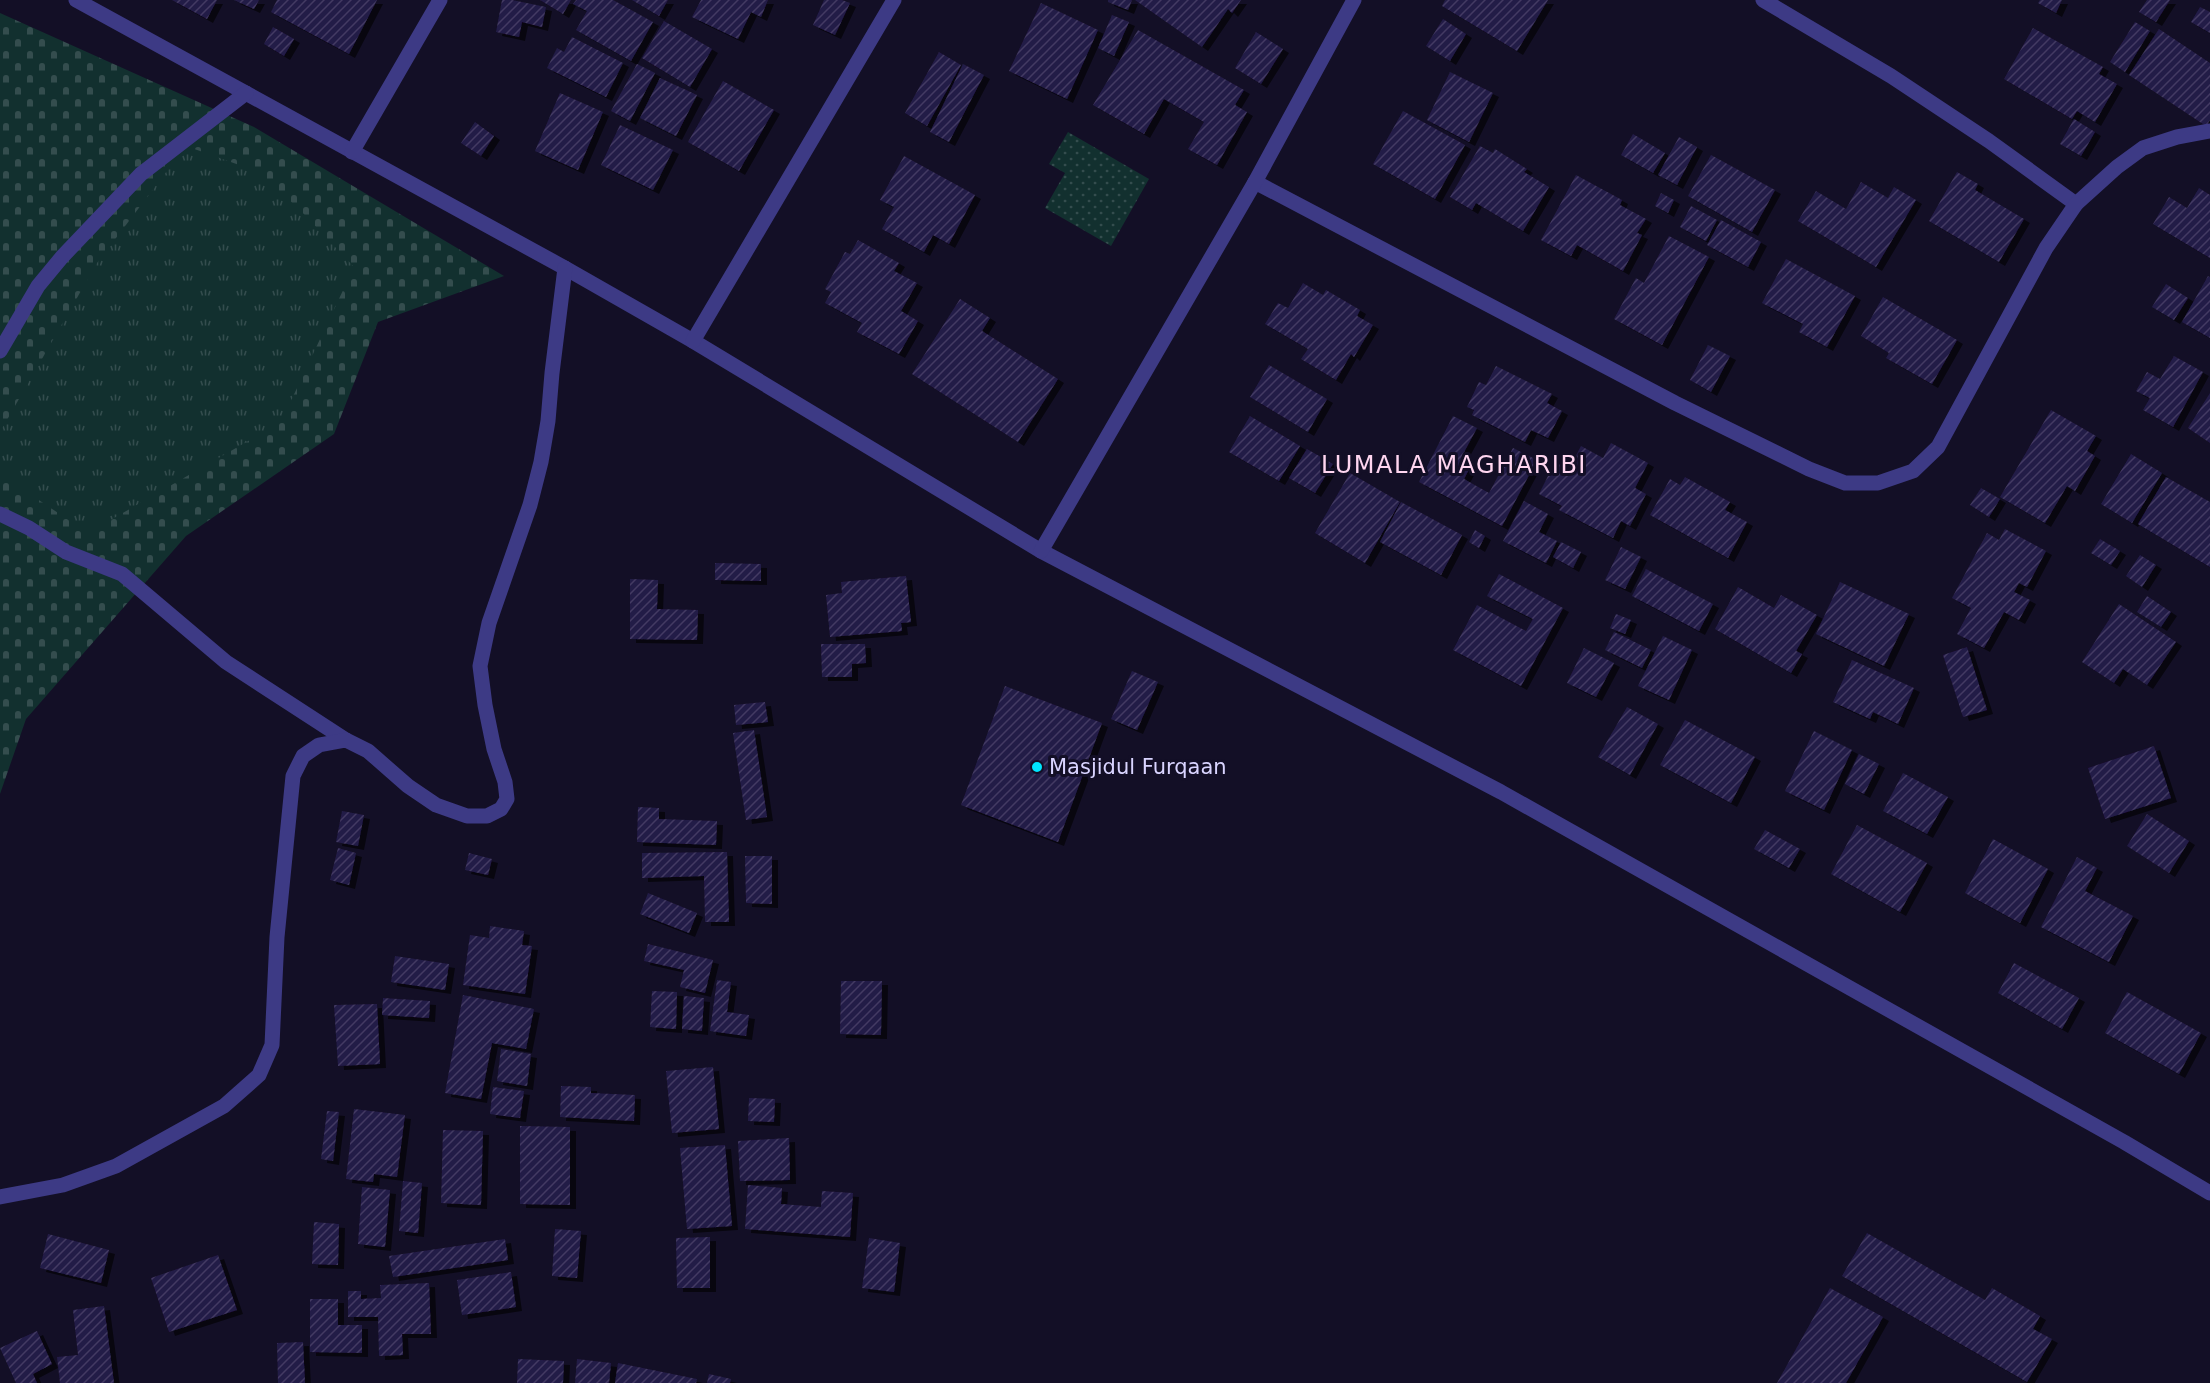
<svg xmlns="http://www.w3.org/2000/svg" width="2210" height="1383" font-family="'DejaVu Sans',sans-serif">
<defs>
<pattern id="grass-dots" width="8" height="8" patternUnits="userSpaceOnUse" patternTransform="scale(1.5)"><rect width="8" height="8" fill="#12302f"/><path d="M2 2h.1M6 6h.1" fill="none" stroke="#344d4e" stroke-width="1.8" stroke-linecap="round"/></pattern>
<pattern id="cemetery-stones" width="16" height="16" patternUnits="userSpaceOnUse" patternTransform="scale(1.5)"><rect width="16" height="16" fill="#12302f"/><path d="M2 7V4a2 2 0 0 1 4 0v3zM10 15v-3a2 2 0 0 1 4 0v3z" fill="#344d4e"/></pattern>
<pattern id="park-tufts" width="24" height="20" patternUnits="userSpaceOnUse" patternTransform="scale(1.5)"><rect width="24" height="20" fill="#12302f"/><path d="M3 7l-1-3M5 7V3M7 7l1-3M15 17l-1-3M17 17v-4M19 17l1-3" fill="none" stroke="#344d4e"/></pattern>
<pattern id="building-hatch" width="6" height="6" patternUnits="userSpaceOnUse" patternTransform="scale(1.5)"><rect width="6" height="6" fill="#241b47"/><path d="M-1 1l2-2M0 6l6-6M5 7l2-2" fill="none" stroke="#433b63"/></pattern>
<filter id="shadow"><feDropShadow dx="6" dy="4" stdDeviation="0" flood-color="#0009"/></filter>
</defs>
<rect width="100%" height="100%" fill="#130f26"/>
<path fill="url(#grass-dots)" d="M1068 132 1149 179 1111 246 1045 208 1065 173 1049 164Z"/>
<path fill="url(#cemetery-stones)" d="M0 13 254 127 504 276 378 322 334 434 186 536 26 719 0 794Z"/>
<path fill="url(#park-tufts)" d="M186 146 259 172 300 210 354 267 281 422 88 533 0 474V432L97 263Z"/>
<g fill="url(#building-hatch)" filter="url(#shadow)">
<path d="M172 0H217L207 19Z"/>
<path d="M234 0H259L254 9Z"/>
<path d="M277 0H377L349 54 271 12Z"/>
<path d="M502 0H512L546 7 542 27 522 22 519 37 496 32Z"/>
<path d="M540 0H571L563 14Z"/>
<path d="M576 0H613L653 22 631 61 576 30 587 11 573 4Z"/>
<path d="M632 0H668L659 16Z"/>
<path d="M701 0H768L761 17 751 12 738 39 692 17Z"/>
<path d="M824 0H842L850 3 835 35 813 25Z"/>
<path d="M1108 0H1132L1128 10 1108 2Z"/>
<path d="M1135 0H1241L1232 13 1228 9 1202 47Z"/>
<path d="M1445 0H1548L1517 51 1442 6Z"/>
<path d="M2040 0H2062L2056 13 2038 3Z"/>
<path d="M2147 0H2170L2156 22 2139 12Z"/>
<path d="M1041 3 1098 30 1067 99 1009 71Z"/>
<path d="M2200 7 2210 12V33L2191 22Z"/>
<path d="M1112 15 1129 22 1114 56 1098 48Z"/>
<path d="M1443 19 1466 34 1450 61 1426 46Z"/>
<path d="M664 21 712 49 690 87 642 58Z"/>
<path d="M2135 22 2150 31 2125 72 2110 62Z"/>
<path d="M273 27 294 39 284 56 264 44Z"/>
<path d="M2033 28 2103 67 2099 74 2117 84 2095 122 2077 111 2072 119 2004 79Z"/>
<path d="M2159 29 2210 63V120L2206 126 2129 75Z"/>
<path d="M1138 30 1244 90 1235 105 1247 112 1217 165 1188 149 1204 122 1164 99 1144 134 1093 105Z"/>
<path d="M1256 32 1283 49 1261 84 1235 68Z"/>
<path d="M572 37 623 63 606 97 547 68 557 48 564 52Z"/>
<path d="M939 52 961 65 927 126 905 113Z"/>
<path d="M637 64 655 73 630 121 611 111Z"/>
<path d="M963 64 984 75 949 142 930 132Z"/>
<path d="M1450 72 1493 93 1469 142 1427 120Z"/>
<path d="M660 78 697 95 676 136 640 118Z"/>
<path d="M723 81 774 110 739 171 688 142Z"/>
<path d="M560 93 603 112 578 170 535 151Z"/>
<path d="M1403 111 1465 145 1435 199 1373 164Z"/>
<path d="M2074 119 2095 132 2081 156 2060 144Z"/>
<path d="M475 122 494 136 481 156 461 143Z"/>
<path d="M620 125 673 150 653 190 601 165Z"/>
<path d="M1633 134 1665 153 1653 173 1621 155Z"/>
<path d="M1679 137 1697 147 1677 185 1658 175Z"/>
<path d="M1480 146 1493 153 1495 149 1527 169 1524 172 1549 187 1523 231 1476 203 1472 210 1450 197Z"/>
<path d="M1711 155 1775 190 1752 232 1688 196Z"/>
<path d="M904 156 975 195 949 244 933 235 924 252 882 229 894 207 880 200Z"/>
<path d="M1957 172 1978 184 1975 190 2024 219 1999 262 1929 221Z"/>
<path d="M1576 175 1622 200 1620 205 1646 219 1637 233 1642 235 1623 271 1577 245 1571 256 1541 240Z"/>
<path d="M1861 182 1888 198 1894 187 1916 200 1876 267 1798 221 1816 191 1846 209Z"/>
<path d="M2199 188 2210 195V258L2153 224 2169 197 2187 208Z"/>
<path d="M1661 193 1674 200 1668 213 1655 206Z"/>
<path d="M1691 206 1717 220 1706 241 1680 227Z"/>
<path d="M1721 220 1761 242 1748 267 1707 245Z"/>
<path d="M1669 236 1709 257 1662 345 1614 319 1636 278 1644 283Z"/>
<path d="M858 240 899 263 894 271 917 283 901 311 918 321 899 354 857 332 862 323 825 303 831 292 825 289 845 252 850 254Z"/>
<path d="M1786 259 1855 296 1827 347 1799 332 1803 324 1762 303Z"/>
<path d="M2208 276 2210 277V338L2182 322Z"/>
<path d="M1303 283 1323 295 1326 290 1360 310 1357 316 1373 325 1354 357 1351 354 1336 380 1301 359 1308 349 1265 324 1278 303 1288 308Z"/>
<path d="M2166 284 2188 298 2174 320 2152 307Z"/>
<path d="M1883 297 1957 340 1932 384 1886 358 1889 353 1861 336Z"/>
<path d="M960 299 990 318 982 331 1058 379 1018 442 912 374Z"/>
<path d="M1708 345 1730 356 1711 392 1690 380Z"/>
<path d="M2174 356 2203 372 2173 427 2143 410 2150 398 2136 391 2147 372 2160 379Z"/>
<path d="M1269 365 1327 399 1308 432 1250 397Z"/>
<path d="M1496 366 1552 394 1547 403 1562 411 1548 438 1531 430 1525 442 1472 415 1474 410 1467 407 1479 382 1486 385Z"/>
<path d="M2210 393V443L2188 428Z"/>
<path d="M2051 410 2096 436 2087 451 2095 456 2075 491 2067 486 2045 523 2000 497Z"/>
<path d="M1250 416 1300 446 1279 481 1229 452Z"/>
<path d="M1453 416 1477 428 1462 456 1473 462 1464 479 1489 493 1513 448 1537 460 1502 526 1419 482Z"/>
<path d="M1611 443 1648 463 1635 488 1646 494 1630 526 1621 521 1613 538 1559 510 1562 506 1539 494 1555 462 1569 469 1581 446 1603 458Z"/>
<path d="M1307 449 1333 464 1315 493 1289 478Z"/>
<path d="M2131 454 2162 473 2132 523 2101 504Z"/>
<path d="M1350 473 1400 502 1365 563 1315 533Z"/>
<path d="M1685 477 1730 502 1725 510 1747 522 1728 558 1650 515 1670 479 1680 485Z"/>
<path d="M2166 477 2210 502V567L2138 524Z"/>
<path d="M1981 488 2000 499 1989 517 1970 505Z"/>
<path d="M1524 501 1548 514 1539 532 1557 541 1546 563 1503 541Z"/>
<path d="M1401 502 1462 535 1441 575 1380 542Z"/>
<path d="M2005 529 2046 551 2027 587 2019 583 2014 592 2030 600 2019 620 2004 612 1984 648 1957 634 1971 608 1952 598 1987 533 1999 540Z"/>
<path d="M1475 530 1485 536 1479 548 1469 542Z"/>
<path d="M2100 539 2120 551 2111 565 2091 553Z"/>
<path d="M1561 542 1581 552 1573 568 1553 557Z"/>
<path d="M1621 547 1641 557 1625 589 1605 580Z"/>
<path d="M2140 555 2156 565 2142 587 2126 576Z"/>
<path d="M715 563 761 564V581L715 580Z"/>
<path d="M1646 569 1713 604 1699 631 1632 596Z"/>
<path d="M1499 574 1563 608 1521 686 1453 650 1477 605 1526 631 1533 619 1487 596Z"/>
<path d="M906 576 911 622 901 623 902 631 830 637 826 595 842 593 841 582Z"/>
<path d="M630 579 658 580 657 609 698 610 697 640 630 639Z"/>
<path d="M1840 582 1909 614 1884 666 1816 634Z"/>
<path d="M1738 587 1774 608 1781 595 1817 615 1796 651 1802 654 1791 673 1715 629Z"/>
<path d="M2147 596 2171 612 2161 627 2137 612Z"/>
<path d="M2119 604 2176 642 2147 685 2123 669 2114 683 2082 662Z"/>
<path d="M1616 614 1631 620 1625 634 1610 628Z"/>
<path d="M1614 632 1651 650 1642 668 1605 650Z"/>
<path d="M1663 636 1692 650 1669 700 1638 686Z"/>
<path d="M821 644H865L866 663 852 664V677H822Z"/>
<path d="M1967 647 1987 710 1963 717 1943 655Z"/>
<path d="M1584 648 1614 663 1596 697 1567 683Z"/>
<path d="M1852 660 1914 688 1898 724 1873 712 1870 719 1833 702Z"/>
<path d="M1132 671 1158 682 1137 730 1111 719Z"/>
<path d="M1005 686 1102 723 1058 842 961 805Z"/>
<path d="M765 702 768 722 736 725 734 705Z"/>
<path d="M1627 707 1658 724 1630 775 1598 757Z"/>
<path d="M1685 720 1755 757 1731 803 1660 765Z"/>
<path d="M754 730 767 817 746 820 733 733Z"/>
<path d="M1814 731 1852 750 1824 810 1785 791Z"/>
<path d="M2154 746 2171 798 2105 819 2088 768Z"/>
<path d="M1859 754 1879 764 1864 794 1845 784Z"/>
<path d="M1903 773 1948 797 1927 834 1883 811Z"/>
<path d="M638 807 659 808V819L717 821 716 845 637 842Z"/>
<path d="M342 811 364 815 358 846 336 842Z"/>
<path d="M2147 814 2189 841 2169 873 2127 846Z"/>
<path d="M1857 825 1927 863 1900 912 1831 874Z"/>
<path d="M1765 830 1800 849 1789 868 1754 849Z"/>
<path d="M1993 839 2048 869 2020 923 1965 893Z"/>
<path d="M338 848 356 853 349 885 330 880Z"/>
<path d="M727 852 729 922H705L704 876 642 878V853Z"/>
<path d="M469 853 492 859 488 875 465 870Z"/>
<path d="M745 856H772V904L746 903Z"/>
<path d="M2077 857 2097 868 2085 891 2133 916 2109 962 2041 927Z"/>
<path d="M648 893 697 913 689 933 640 914Z"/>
<path d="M490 926 524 931 522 945 532 946 525 994 463 985 470 935 489 938Z"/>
<path d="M648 944 713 960 705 993 680 987 684 970 644 961Z"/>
<path d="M395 956 449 964 445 990 391 982Z"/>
<path d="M2014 963 2079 998 2062 1029 1998 993Z"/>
<path d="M717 980 731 982 727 1012 749 1015 746 1036 710 1031Z"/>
<path d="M841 981H882L881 1035 840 1034Z"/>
<path d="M652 991 677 992 676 1029 650 1027Z"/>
<path d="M2127 992 2201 1033 2179 1074 2105 1033Z"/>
<path d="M463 995 534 1009 526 1049 492 1043 481 1099 445 1093Z"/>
<path d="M684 996 704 998 702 1031 682 1029Z"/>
<path d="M383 998 430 1001 429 1018 382 1015Z"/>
<path d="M377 1004 380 1064 338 1066 334 1005Z"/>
<path d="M501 1049 531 1054 527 1086 497 1081Z"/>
<path d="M713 1067 719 1129 672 1133 666 1071Z"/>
<path d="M561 1086 591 1087V1093L635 1095 634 1121 560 1117Z"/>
<path d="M493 1087 524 1091 520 1118 490 1114Z"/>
<path d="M749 1098 775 1099 774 1122 748 1121Z"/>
<path d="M354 1109 405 1115 397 1177 374 1174 373 1182 346 1179Z"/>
<path d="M327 1111 339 1112 333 1161 321 1159Z"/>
<path d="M520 1126 570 1127V1205L520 1204Z"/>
<path d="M443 1130 483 1131 481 1205 441 1203Z"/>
<path d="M789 1138 790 1180 740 1181 738 1141Z"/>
<path d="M725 1145 732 1226 687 1229 680 1148Z"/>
<path d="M403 1181 422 1183 418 1233 399 1231Z"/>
<path d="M748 1185 782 1188 781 1204 821 1207 822 1191 853 1193 850 1237 745 1229Z"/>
<path d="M362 1187 390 1190 385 1247 358 1244Z"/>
<path d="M314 1222 339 1224 338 1265 312 1264Z"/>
<path d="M555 1229 581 1231 577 1278 552 1276Z"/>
<path d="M1867 1233 1985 1300 1992 1288 2040 1316 2033 1329 2052 1339 2027 1382 1842 1276Z"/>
<path d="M48 1234 109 1250 101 1283 40 1268Z"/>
<path d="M710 1237V1288H677L676 1238Z"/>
<path d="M869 1238 900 1243 894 1292 862 1288Z"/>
<path d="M505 1239 508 1260 393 1277 389 1256Z"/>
<path d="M218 1255 237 1310 169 1332 151 1278Z"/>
<path d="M511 1272 516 1307 462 1315 457 1280Z"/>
<path d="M429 1283 431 1334H402L403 1355 379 1356 378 1317H348V1291H361V1299L381 1298 380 1285Z"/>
<path d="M1830 1288 1883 1317 1846 1383H1777Z"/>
<path d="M310 1299H338V1325H362V1353L310 1352Z"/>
<path d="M104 1306 114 1383H60L57 1357 78 1355 73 1310Z"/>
<path d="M37 1331 52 1364 33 1374 37 1383H16L0 1348Z"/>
<path d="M303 1342 305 1383H278L277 1343Z"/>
<path d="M518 1359 564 1361 563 1383H517Z"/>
<path d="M577 1359 611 1363 609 1383H575Z"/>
<path d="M618 1363 697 1379 696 1383H615Z"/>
<path d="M709 1374 731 1379 730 1383H707Z"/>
</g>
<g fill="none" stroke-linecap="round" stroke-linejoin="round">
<g stroke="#3d3a85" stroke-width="15">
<path d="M76 0 565 268 693 341 1041 551 1501 792 2124 1142 2210 1193"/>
<path d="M1763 0 1891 76 1989 141 2076 204"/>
<path d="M352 152 440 0"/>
<path d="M1255 182 1675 403 1809 469 1845 483H1878L1913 471 1938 447 2046 248 2076 204 2117 167 2143 148 2177 137 2210 131"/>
<path d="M693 341 894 0"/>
<path d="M0 351 38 286 62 257 141 174 246 93"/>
<path d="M0 514 29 528 66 552 122 574 226 662 346 740"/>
<path d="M1041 551 1255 182 1354 0"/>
<path d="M0 1197 63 1185 116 1166 224 1106 259 1075 272 1045 277 937 293 776 303 756 319 745 346 740 368 751 408 786 436 805 467 816H487L501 809 507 799 505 782 494 749 485 705 480 666 489 623 530 505 541 462 548 421 552 373 565 268"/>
</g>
</g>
<circle fill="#00e5ff" stroke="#130f26" stroke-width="2" cx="1037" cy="767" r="6"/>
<g text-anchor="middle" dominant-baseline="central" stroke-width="6" stroke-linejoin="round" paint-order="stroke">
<g font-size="21" fill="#d9d4ff" stroke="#130f26" text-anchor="start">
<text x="1049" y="767">Masjidul Furqaan</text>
</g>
<g font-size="24" letter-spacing="1.5" fill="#ffd6f0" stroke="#130f26">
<text x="1454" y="465">LUMALA MAGHARIBI</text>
</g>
</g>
</svg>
